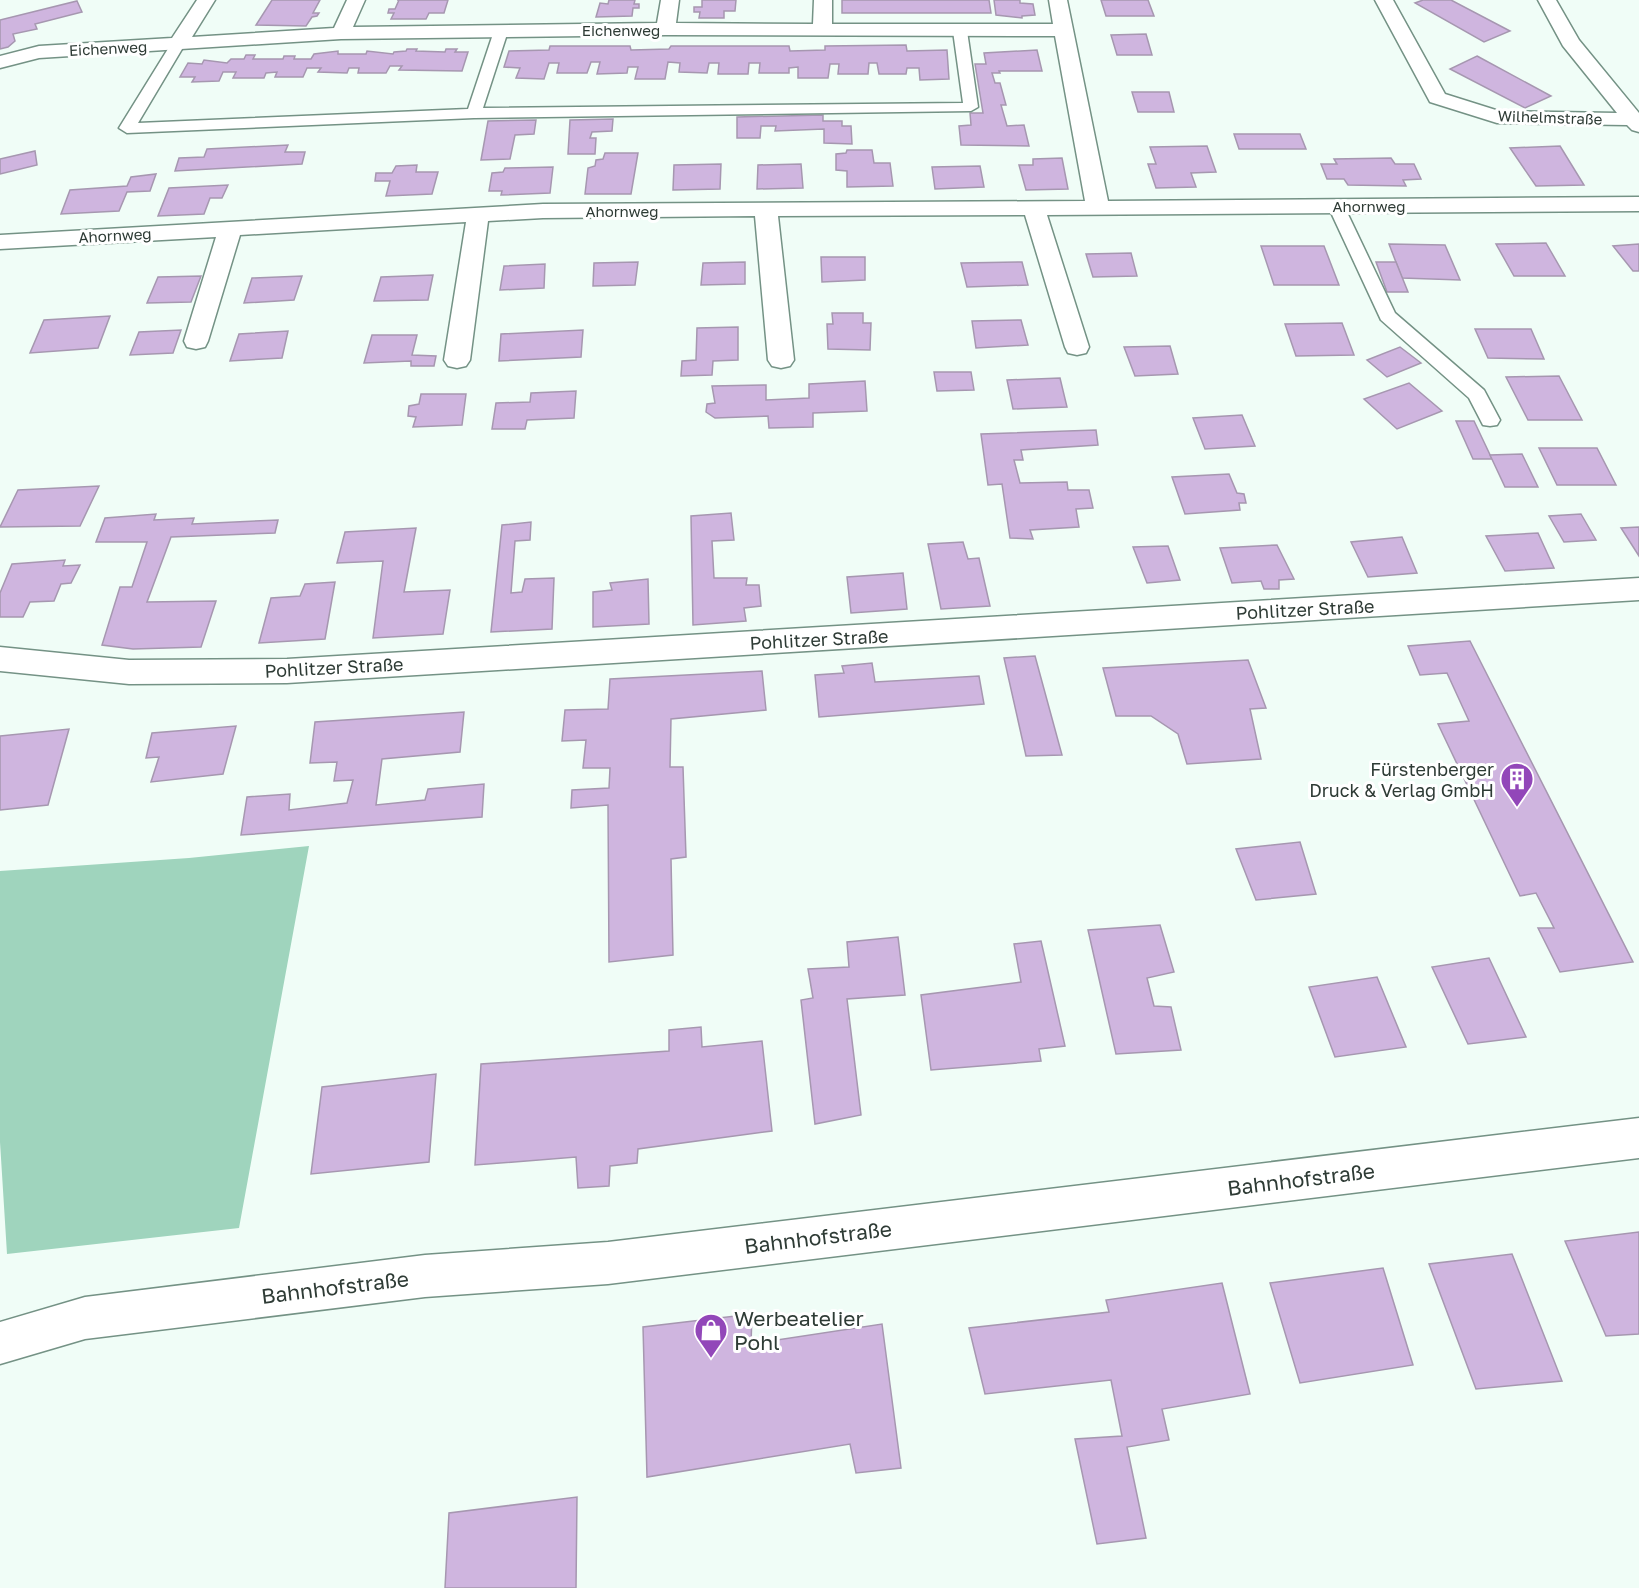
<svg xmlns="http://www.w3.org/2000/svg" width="1639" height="1588" font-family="'Golos Text',sans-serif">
<rect width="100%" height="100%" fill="#f0fdf7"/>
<path fill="#9fd4bd" d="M309 846 239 1228 7 1254 0 1142V871L189 858Z"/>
<g fill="#cfb5df" stroke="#a697b0" stroke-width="1.5">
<path d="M272 0H320L313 13H319L317 16 312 17 306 26 256 25Z"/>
<path d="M397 0H448L444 13H429L426 19H391L394 13H388L389 9H395L399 0Z"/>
<path d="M609 0H635L634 4H639V8H633L632 16 596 17 600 3 608 4Z"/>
<path d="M702 0H736L735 11H724V18H699L700 12H694V7H702Z"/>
<path d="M842 0H989L991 13H842Z"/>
<path d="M994 0H1020V3L1033 4 1035 15 1022 16V18L996 15Z"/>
<path d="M1101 0H1148L1154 16H1106Z"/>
<path d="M1423 0H1451L1510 31 1484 42 1415 3Z"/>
<path d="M77 1 82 12 35 24 37 29 13 34 15 41 8 47 0 49V20Z"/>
<path d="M1146 34 1152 55H1117L1111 35Z"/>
<path d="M906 45 907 51 947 50 949 79 920 80 919 68H907L906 74H879L877 63H869L868 74H838L839 64H830L828 78H798V67L789 68V73H759L760 63H749L748 74H718L719 63H709L707 73 679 72 680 63 668 62 665 79H635L638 67H628L627 73 597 74 600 62H591L587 73H557L559 63H549L544 79 516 78 520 68 504 67 509 51 549 50 550 46H630L631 50 669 49 671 46H789L790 51 825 50V46Z"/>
<path d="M407 49H417L416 51 445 52 446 49H457L455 52H468L462 71 399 70 402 66H390L386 73H358L359 68H349L347 73 318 72 321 68H307L303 77H275L277 72 266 73 264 78H233L236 72H223L219 81 192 82 195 77H180L188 63 202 64 204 60 227 63 231 59H244L246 55H255L253 59H283L284 56H295L294 59H311L314 54 338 51V54H366L367 51 393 54 394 52 406 51Z"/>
<path d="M1037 50 1042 71H999L1000 73H992L995 83H1000L1006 105H1001L1007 126 1024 125 1029 146 961 145 959 126 971 125 970 113H983L975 64H986L984 53Z"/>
<path d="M1477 56 1551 96 1525 108 1450 69Z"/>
<path d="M1132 92H1169L1174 112H1138Z"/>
<path d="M823 115V121H842V126H851L852 144 824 143V129L775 131 776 126H761L760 138H737V117Z"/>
<path d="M613 119 612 131 592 132 590 138H596L595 154H568L570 120Z"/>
<path d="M536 120 534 134 515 135 510 159 481 160 488 121Z"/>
<path d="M1234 134H1300L1306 149H1239Z"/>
<path d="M288 145 285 152H305L302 164 175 171 179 158 204 157 207 149Z"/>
<path d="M1207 146 1216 172 1191 173 1196 187 1156 188 1148 164H1156L1150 147Z"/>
<path d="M1560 146 1584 185 1536 186 1510 148Z"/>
<path d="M847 150H872L874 163H890L893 186 847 187V171L836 170V154L846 153Z"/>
<path d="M35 151 37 165 0 174V159Z"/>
<path d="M605 153H638L631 194H585L588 168 595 166 596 160 603 159Z"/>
<path d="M1062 158 1068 189 1026 190 1019 165H1033V159Z"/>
<path d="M1391 158 1395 164H1414L1421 179 1403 180 1406 186 1348 185 1344 179H1327L1321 164H1337L1334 159Z"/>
<path d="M721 164 720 189 673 190 674 165Z"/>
<path d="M801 164 803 188 757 189 758 165Z"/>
<path d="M417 165 416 172H438L432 194 386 196 390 181H375L376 173H392L396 166Z"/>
<path d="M980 166 984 187 935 189 932 167Z"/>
<path d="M553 167 550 193 501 195 502 191H489L492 173 503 172 505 168Z"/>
<path d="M156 174 150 191 127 192 119 211 61 214 70 190 127 186 131 177Z"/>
<path d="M228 185 222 198H210L204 214 158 216 169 188Z"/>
<path d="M1546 243 1565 276H1514L1496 244Z"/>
<path d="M1389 244 1445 245 1460 280 1402 278Z"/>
<path d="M1639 244V271H1633L1613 246Z"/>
<path d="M1261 246H1324L1339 285H1274Z"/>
<path d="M1131 253 1137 276 1093 277 1086 254Z"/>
<path d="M821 257H865V280L822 282Z"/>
<path d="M638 262 635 285 593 286 594 263Z"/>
<path d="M745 262V284L701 285 703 263Z"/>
<path d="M1022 262 1028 285 967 287 961 263Z"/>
<path d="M1376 262H1396L1408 292H1387Z"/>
<path d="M545 264 544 288 500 290 504 266Z"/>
<path d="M433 275 428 300 374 301 381 277Z"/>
<path d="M201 276 191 302 147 303 158 277Z"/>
<path d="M302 276 294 300 244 303 252 278Z"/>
<path d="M832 313H863V323H871L870 350 828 349 827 324H833Z"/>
<path d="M110 316 98 348 30 353 44 320Z"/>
<path d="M1021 320 1028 345 976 348 972 321Z"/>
<path d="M1342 323 1354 355 1296 356 1285 324Z"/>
<path d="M738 327V360L713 361 712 375 681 376 682 361 696 360 697 328Z"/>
<path d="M1475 329H1531L1544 359 1488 358Z"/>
<path d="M181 330 173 353 130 355 139 332Z"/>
<path d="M583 330 581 357 499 361 501 334Z"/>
<path d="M288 331 282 358 230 361 239 334Z"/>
<path d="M372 335H417L412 355 436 356 434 366H411V361L364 363Z"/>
<path d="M1170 346 1178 374 1135 376 1124 347Z"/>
<path d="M1400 347 1421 363 1387 377 1367 360Z"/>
<path d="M934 372H971L974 390 937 391Z"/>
<path d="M1559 376 1582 420H1528L1506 377Z"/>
<path d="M1060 378 1067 407 1013 409 1007 380Z"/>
<path d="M865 381 867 411 813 413V427L769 428 768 416 715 418 706 412 707 404 715 403 712 386 766 385V400L809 398V384Z"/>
<path d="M1409 383 1442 411 1397 429 1364 399Z"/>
<path d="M576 391 574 418 527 420 525 429H492L496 403 530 402 531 393Z"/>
<path d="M421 394H466L462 425 413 427 416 417 408 416 409 406 419 404Z"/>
<path d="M1242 415 1255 446 1205 449 1193 418Z"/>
<path d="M1456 421H1474L1492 459H1473Z"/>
<path d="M1096 430 1098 445 1021 450 1023 460H1014L1020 483 1067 482 1068 490H1089L1093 508 1076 509 1079 527 1030 530 1033 539 1010 538 1002 484 988 485 981 434Z"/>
<path d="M1539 448H1597L1616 485H1557Z"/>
<path d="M1522 454 1538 487H1505L1490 455Z"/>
<path d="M1229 474 1237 493 1244 494 1246 503H1239L1240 510 1185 514 1172 477Z"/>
<path d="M99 486 80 526 0 527 18 490Z"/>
<path d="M731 513 734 540 712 541 714 578H747L746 585H759L761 606 744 608 746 621 693 625 691 516Z"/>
<path d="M156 514 154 520 194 518 192 524 278 520 275 533 171 537 147 602 216 601 201 647 133 649 102 645 120 587H132L147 542H96L105 518Z"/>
<path d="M1581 514 1596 540 1564 542 1549 516Z"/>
<path d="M531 522 530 540 515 541 511 593 522 592 525 579 554 578 552 629 491 632 502 525Z"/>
<path d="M1639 527V556L1621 528Z"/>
<path d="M416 528 404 592 450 590 443 634 373 638 383 561 337 563 345 532Z"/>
<path d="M1538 533 1554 568 1505 571 1486 536Z"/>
<path d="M1402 537 1417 573 1368 577 1351 542Z"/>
<path d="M963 542 968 559 979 558 990 606 941 609 928 544Z"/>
<path d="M1277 545 1294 579 1279 580V589H1264L1261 581 1232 583 1220 548Z"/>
<path d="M1168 546 1180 580 1147 583 1133 547Z"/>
<path d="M65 560 63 566 80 565 71 583 61 584 54 601 30 602 23 617H0V593L12 564Z"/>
<path d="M903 573 907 609 851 613 847 577Z"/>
<path d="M648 579 649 624 593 627V592L612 590 610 583Z"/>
<path d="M335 582 325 639 259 643 271 598 300 596 305 584Z"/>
<path d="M1470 641 1633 962 1560 972 1538 928H1554L1536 893 1520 896 1438 724 1469 721 1447 673 1420 675 1408 646Z"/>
<path d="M1035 656 1062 755 1026 756 1004 658Z"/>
<path d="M1248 660 1266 708 1250 709 1261 759 1187 764 1178 734 1151 716H1116L1103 668Z"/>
<path d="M872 663 875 682 979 676 984 704 819 717 815 675 844 673 842 666Z"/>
<path d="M762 671 766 710 671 719 670 767H683L686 857 671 859 673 955 609 962 608 805 571 808 572 790 609 788 610 768H583L586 740 562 741 565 710 608 709 610 679Z"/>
<path d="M464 712 460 752 382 759 376 805 425 800 428 789 484 784 482 817 241 835 247 797 290 794 289 810 347 803 353 780 334 781 337 762 310 763 315 722Z"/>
<path d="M236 726 223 774 151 782 159 757 146 758 152 733Z"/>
<path d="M69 729 48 805 0 810V736Z"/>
<path d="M1300 842 1316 894 1256 900 1236 849Z"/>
<path d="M1160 925 1174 972 1147 978 1154 1006 1171 1007 1181 1050 1116 1054 1088 930Z"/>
<path d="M898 937 905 995 847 999 861 1115 815 1124 801 1000 813 998 808 969 849 967 847 942Z"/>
<path d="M1041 941 1065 1046 1039 1049 1041 1061 931 1070 921 995 1021 982 1014 944Z"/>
<path d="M1489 958 1526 1037 1468 1044 1432 967Z"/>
<path d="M1377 977 1406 1047 1335 1057 1309 987Z"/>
<path d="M701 1027 702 1047 762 1041 772 1131 638 1149 637 1163 610 1166 609 1186 578 1188 576 1157 475 1165 481 1064 669 1051V1030Z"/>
<path d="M436 1074 429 1162 311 1174 322 1087Z"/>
<path d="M1639 1232V1334L1606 1336 1565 1241Z"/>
<path d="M1512 1254 1562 1381 1476 1389 1429 1264Z"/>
<path d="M1383 1268 1413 1365 1300 1383 1270 1283Z"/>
<path d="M1222 1283 1250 1394 1162 1409 1169 1440 1127 1447 1146 1538 1097 1544 1075 1439 1122 1436 1111 1380 985 1394 969 1328 1109 1312 1106 1300Z"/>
<path d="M752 1314 751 1344 882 1324 901 1468 856 1473 850 1444 647 1477 643 1327Z"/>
<path d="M577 1497 576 1588H445L449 1513Z"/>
</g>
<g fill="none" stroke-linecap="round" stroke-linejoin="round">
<g stroke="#749285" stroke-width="3">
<g id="lane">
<path d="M501 27 508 31 483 108 963 103 953 31 960 27 967 31 978 107 971 111 474 118 127 133 119 128 171 44 178 40 185 44 138 123 468 109 494 31Z"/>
<path d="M1336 201 1344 206 1395 313 1484 390 1500 420 1497 425 1490 426 1483 425 1469 398 1381 320 1328 206Z"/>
</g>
</g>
<g stroke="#749285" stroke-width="3">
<g id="street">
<path d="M197 0H215L192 37 334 28 347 0H365L353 27 657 23 661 0H679L676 23 813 24 814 0H832V24H1053L1049 0H1067L1108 201 1639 197V211L1047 215 1089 347 1086 353 1077 355 1068 353 1065 347 1025 215 778 216 794 360 790 366 781 368 772 366 768 360 755 216 543 218 488 221 470 360 466 366 457 368 448 366 444 360 466 222 240 235 208 341 205 347 196 349 187 347 184 341 216 237 0 249V235L543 204 1085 201 1055 36 666 35 341 39 39 58 0 68V56L39 46 172 38Z"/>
<path d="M1375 0H1393L1445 94 1499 111 1617 113 1563 46 1538 0H1556L1579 40 1639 113V132L1632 130 1627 125 1497 123 1430 102Z"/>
<path d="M1639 578V600L287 683 129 684 0 671V647L129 660 287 659Z"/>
</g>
</g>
<g stroke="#749285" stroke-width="3">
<path id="secondary" d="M1639 1118V1158L608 1284 425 1297 85 1339 0 1364V1322L85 1297 425 1255 608 1242Z"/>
</g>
<use href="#lane" fill="#fff" fill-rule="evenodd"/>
<use href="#street" fill="#fff" fill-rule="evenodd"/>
<use href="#secondary" fill="#fff" fill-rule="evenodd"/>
</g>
<defs>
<g id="building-pin" transform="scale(1.725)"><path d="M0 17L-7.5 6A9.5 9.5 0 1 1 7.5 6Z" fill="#9247b9" stroke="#fff"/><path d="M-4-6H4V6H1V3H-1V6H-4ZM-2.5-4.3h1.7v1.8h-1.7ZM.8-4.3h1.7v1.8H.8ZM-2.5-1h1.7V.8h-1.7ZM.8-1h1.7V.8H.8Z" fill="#fff"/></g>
<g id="shop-pin" transform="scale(1.725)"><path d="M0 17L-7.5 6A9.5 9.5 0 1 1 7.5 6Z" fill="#9247b9" stroke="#fff"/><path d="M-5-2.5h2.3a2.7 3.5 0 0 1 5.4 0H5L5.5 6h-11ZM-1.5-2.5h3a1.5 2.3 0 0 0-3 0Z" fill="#fff"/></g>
</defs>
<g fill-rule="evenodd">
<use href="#building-pin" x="1517" y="779"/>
<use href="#shop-pin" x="711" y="1330"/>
</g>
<g text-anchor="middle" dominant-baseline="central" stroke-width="6" stroke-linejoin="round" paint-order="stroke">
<g font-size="15" fill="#2e3b35" stroke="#fff">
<text x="621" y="30">Eichenweg</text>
<text transform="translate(108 48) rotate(-3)">Eichenweg</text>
<text transform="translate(1550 117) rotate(2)">Wilhelmstraße</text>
<text x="1369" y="206">Ahornweg</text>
<text x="622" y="211">Ahornweg</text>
<text transform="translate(115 235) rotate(-3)">Ahornweg</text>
</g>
<g font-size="18" fill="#2e3b35" stroke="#fff">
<text transform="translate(1305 609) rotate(-3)">Pohlitzer Straße</text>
<text transform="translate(819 639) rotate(-3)">Pohlitzer Straße</text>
<text transform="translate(334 667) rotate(-3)">Pohlitzer Straße</text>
</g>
<g font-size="18" fill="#2e3b35" stroke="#fff" text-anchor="end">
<text x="1494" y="769">Fürstenberger<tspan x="1494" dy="21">Druck &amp; Verlag GmbH</tspan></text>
</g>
<g font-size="21" fill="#2e3b35" stroke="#fff">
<text transform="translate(1301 1179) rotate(-7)">Bahnhofstraße</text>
<text transform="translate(818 1237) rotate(-7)">Bahnhofstraße</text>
<text transform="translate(335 1287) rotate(-7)">Bahnhofstraße</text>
</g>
<g font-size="21" fill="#2e3b35" stroke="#fff" text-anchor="start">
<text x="734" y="1318">Werbeatelier<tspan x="734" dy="24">Pohl</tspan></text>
</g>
</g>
</svg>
